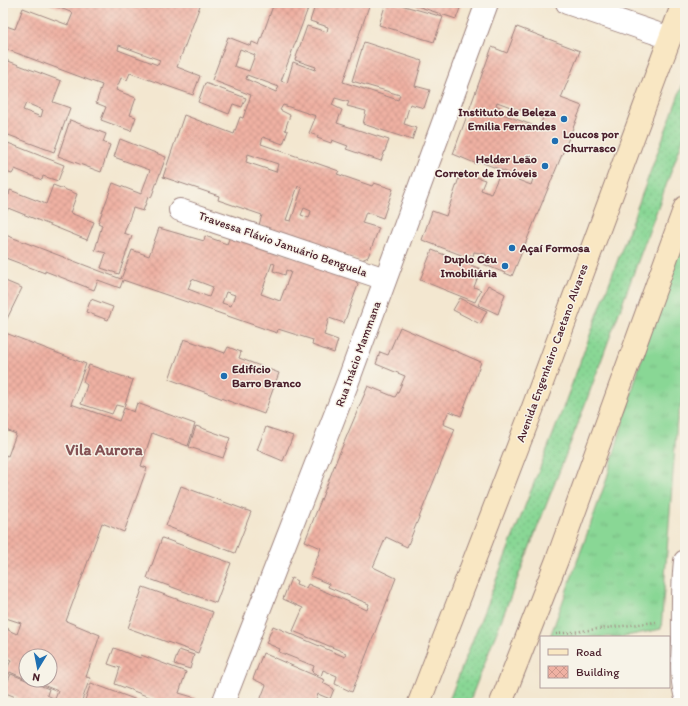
<svg xmlns="http://www.w3.org/2000/svg" width="688" height="706" font-family="Itim,sans-serif">
<defs>
<pattern id="grass-tufts" width="24" height="20" patternUnits="userSpaceOnUse"><rect width="24" height="20" fill="#89d795"/><path d="M3 7l-1-3M5 7V3M7 7l1-3M15 17l-1-3M17 17v-4M19 17l1-3" fill="none" stroke="#78b881"/></pattern>
<pattern id="garden-dots" width="8" height="8" patternUnits="userSpaceOnUse"><rect width="8" height="8" fill="#89d795"/><path d="M2 2h.1M6 6h.1" fill="none" stroke="#78b881" stroke-width="1.8" stroke-linecap="round"/></pattern>
<pattern id="building-cross-hatch" width="8" height="8" patternUnits="userSpaceOnUse"><rect width="8" height="8" fill="#efb1a3"/><path d="M0 0l8 8M0 8l8-8" fill="none" stroke="#ce988c"/></pattern>
</defs>
<rect width="100%" height="100%" fill="#f7f3e8"/>
<filter id="ink" filterUnits="userSpaceOnUse"><feTurbulence type="fractalNoise" baseFrequency=".025" numOctaves="2"/><feDisplacementMap in="SourceGraphic" scale="8" xChannelSelector="R" yChannelSelector="G"/><feConvolveMatrix kernelMatrix="1 2 1 2 8 2 1 2 1" color-interpolation-filters="sRGB"/></filter>
<filter id="wash" filterUnits="userSpaceOnUse"><feTurbulence type="fractalNoise" baseFrequency=".012" numOctaves="4" result="noise"/><feDisplacementMap in="SourceGraphic" scale="16" xChannelSelector="R" yChannelSelector="G"/><feGaussianBlur stdDeviation="0.9" result="paint"/><feColorMatrix in="noise" values="0 0 0 0 0 0 0 0 0 0 0 0 0 0 0 0 0 1.4 0 .05"/><feComposite in="paint" operator="in"/></filter>
<g filter="url(#wash)">
<rect width="100%" height="100%" fill="#f3e7d0"/>
<path fill="url(#grass-tufts)" stroke="#6a7b60" d="M685 209V390L677 420 661 629 621 637H550L606 481Z"/>
<path fill="url(#garden-dots)" stroke="#6a7b60" d="M685 78V134L577 426 469 703H448L559 419Z"/>
<g id="blocks">
<g fill="url(#building-cross-hatch)" fill-rule="evenodd">
<path d="M47 3H201L177 67 200 76 193 95 130 73 127 80 121 78 116 90 136 98 130 115 136 117 131 131 101 120 106 107 96 103 102 85 3 48V25L15 29 23 8 68 25 73 13ZM119 45 160 60 158 65 118 50Z"/>
<path d="M274 3H310L281 81 287 83 293 62 315 70 316 67 295 60 307 26 327 32 328 27 310 21 316 3H370L343 82 398 100 400 95 352 81 364 42 422 61 415 86 430 90 424 108 410 104 404 124 416 128 412 140 363 124 366 111 347 106 349 102 335 98 332 105 342 110 337 123 389 140 381 161 346 149 348 146 332 140 331 143 317 138 318 136 309 133 316 116 283 105 280 110 290 115 285 130 288 131 283 144 263 137 261 144 339 171 337 174 372 186 374 183 393 189 383 218 366 212 362 223 379 228 368 257 360 261 259 225 262 215 218 200 219 196 163 177 184 115 234 134 240 117 243 118 251 95 212 80 228 37 251 46 252 42 259 45ZM240 49 255 55 249 71 234 66ZM247 75 279 87 276 92 246 79ZM248 154 278 164 276 172 246 162ZM298 186 302 188 291 221 286 220ZM304 208 311 211 309 218 301 215Z"/>
<path d="M386 3H394L443 17 434 42 379 25Z"/>
<path d="M408 3H462L456 19Z"/>
<path d="M517 27 580 51 561 98 582 106 512 276 483 264 486 254 474 252 473 256 470 255 469 258 422 240 432 211 446 216 461 172 485 180 481 190 491 194 500 173 531 185 533 179 526 177 525 179 478 161 477 164 453 154 492 47 507 53ZM497 102 519 110V109L543 119 540 123 551 127 548 131 497 112 500 107 496 105Z"/>
<path d="M3 59 61 81 53 102 70 108 54 152 3 133ZM26 103 43 110 41 117 23 110Z"/>
<path d="M205 83 246 98 242 107 233 104 229 114 198 102Z"/>
<path d="M70 120 106 134 103 142 110 145 101 172 58 156Z"/>
<path d="M120 139 166 157 151 198 148 197 143 211 133 208 124 233 132 236 119 274 101 268 106 253 95 250 102 225 98 223 113 183 141 194 150 170 114 157Z"/>
<path d="M3 143 8 145V143L64 165 58 181 43 176 42 180 15 169 12 174 3 171Z"/>
<path d="M53 185 77 194 70 213 94 222 87 240 8 208 3 220V193L9 195 10 190 46 204Z"/>
<path d="M159 228 204 241 205 236 227 244 231 234 354 278 358 285 344 323 329 318 324 335 338 340 334 353 312 345 313 340 278 329 277 333 123 280 120 288 98 280 94 290 45 271V273L3 257V234L121 279 132 250 149 256ZM272 263 275 264 273 271 285 275 286 270 291 272 280 301 261 294ZM192 279 213 287 209 297 188 289ZM226 292 235 295 231 306 222 303Z"/>
<path d="M432 250 481 269 474 287 481 290 475 302 420 280Z"/>
<path d="M3 280 22 288 5 323 3 322Z"/>
<path d="M488 285 505 294 498 314 478 305Z"/>
<path d="M460 298 487 311 480 324 453 310Z"/>
<path d="M91 299 113 307 108 320 86 312Z"/>
<path d="M400 327 481 362 461 416 449 411 443 424 455 429 407 547 386 537 373 567 396 578 352 692 335 684 337 676 323 670 321 676 312 672 314 666 279 652 280 649 266 643 273 626 345 657 346 653 293 631 303 608 283 599 291 578 297 581 296 584 306 588 308 584 367 610 369 604 328 587 329 584 310 576 321 548 305 541 337 459 368 386 395 397 398 392 405 376 376 364 380 352 388 355Z"/>
<path d="M3 332 86 364 71 404 119 421 124 408 134 412 137 403 195 424 188 446 152 433 141 466 147 468 124 532 102 523 66 621 100 635 86 677 90 678 81 703H31L3 692 11 674 49 689 47 695 55 699 58 691 30 680H50V656H26V679L10 672 3 687V665L8 667 11 660 3 656V627L9 629 8 630 17 634 21 623 3 617V463L6 455 8 456 16 434 3 429Z"/>
<path d="M184 339 225 353 228 347 241 352 239 358 279 373 264 414 169 379Z"/>
<path d="M89 365 133 380 124 407 116 405 112 414 81 404 87 385 83 382Z"/>
<path d="M196 426 230 438 223 458 189 447Z"/>
<path d="M266 427 293 436 283 461 257 450Z"/>
<path d="M181 486 251 512 235 553 166 526Z"/>
<path d="M162 538 231 563 216 603 147 578Z"/>
<path d="M143 587 213 612 198 653 128 628Z"/>
<path d="M114 648 140 658 141 655 186 672 179 693 196 698 194 703H165L115 684 120 668 108 664Z"/>
<path d="M179 650 194 655 190 669 174 664Z"/>
<path d="M263 653 325 680 323 683 334 689 330 699 318 694 315 703H259L266 685 253 679Z"/>
<path d="M91 683 145 703H84Z"/>
</g>
</g>
</g>
<g filter="url(#ink)">
<use href="#blocks" fill-opacity="0" stroke="#9e837e" stroke-width="1"/>
<g fill="none" stroke-linecap="round" stroke-linejoin="round">
<g stroke="#9e837e" stroke-width="24">
<g id="street">
<path d="M567 3 670 38"/>
<path d="M180 210 385 279"/>
<path d="M685 561C682 587 683 614 683 642 682 659 681 677 685 694"/>
<path d="M223 703 347 384 487 3"/>
</g>
</g>
<g stroke="#9e837e" stroke-width="24">
<g id="secondary">
<path d="M419 703 532 410 683 3"/>
<path d="M501 703 557 560 685 207"/>
</g>
</g>
<path stroke="#9e837e" stroke-width="2.5" stroke-dasharray="1 3" stroke-linecap="butt" d="M556 634 656 622"/>
<use href="#street" stroke="#fff" stroke-width="22"/>
<use href="#secondary" stroke="#f9e7c3" stroke-width="22"/>
</g>
</g>
<g fill="#1f6fb2" stroke="#f7f3e8" stroke-width="1.5">
<circle cx="564" cy="119" r="4"/>
<circle cx="555" cy="141" r="4"/>
<circle cx="545" cy="166" r="4"/>
<circle cx="512" cy="248" r="4"/>
<circle cx="505" cy="266" r="4"/>
<circle cx="224" cy="376" r="4"/>
</g>
<g text-anchor="middle" dominant-baseline="central" stroke-width="3" stroke-linejoin="round" paint-order="stroke">
<g font-size="12" font-weight="bold" fill="#4a1f2b" stroke="#f7f3e8" text-anchor="end">
<text x="556" y="112">Instituto de Beleza<tspan x="556" dy="14">Emilia Fernandes</tspan></text>
<text x="563" y="134" text-anchor="start">Loucos por<tspan x="563" dy="14">Churrasco</tspan></text>
<text x="537" y="159">Helder Leão<tspan x="537" dy="14">Corretor de Imóveis</tspan></text>
<text x="520" y="248" text-anchor="start">Açaí Formosa</text>
<text x="497" y="259">Duplo Céu<tspan x="497" dy="14">Imobiliária</tspan></text>
<text x="232" y="369" text-anchor="start">Edifício<tspan x="232" dy="14">Barro Branco</tspan></text>
</g>
<g font-size="12" fill="#4a1f2b" stroke="#f7f3e8">
<text transform="translate(283 244) rotate(19)">Travessa Flávio Januário Benguela</text>
<text transform="translate(552 353) rotate(-70)">Avenida Engenheiro Caetano Alvares</text>
<text transform="translate(358 354) rotate(-70)">Rua Inácio Mammana</text>
</g>
<g font-size="16" font-weight="bold" fill="#845255" stroke="#f7f3e8">
<text x="104" y="449">Vila Aurora</text>
</g>
</g>
<rect width="688" height="706" fill="none" stroke="#f7f3e8" stroke-width="16"/>
<rect x="540" y="636" width="130" height="52" fill="#f7f3e8" stroke="#b29e9c"/>
<rect x="548" y="649" width="20" height="6" fill="#f9e7c3" stroke="#b29e9c"/>
<text x="576" y="656" font-size="12" fill="#4a1f2b">Road</text>
<rect x="548" y="666" width="20" height="12" fill="url(#building-cross-hatch)" stroke="#b29e9c"/>
<text x="576" y="676" font-size="12" fill="#4a1f2b">Building</text>
<g transform="translate(38 668) rotate(190)"><circle r="19" fill="#f7f3e8" stroke="#b29e9c"/>
<path d="M0-3L7 15L0 10L-7 15Z" fill="#1f6fb2"/>
<text y="-6" font-size="11" font-weight="bold" text-anchor="middle" fill="#4a1f2b">N</text>
</g>
</svg>
